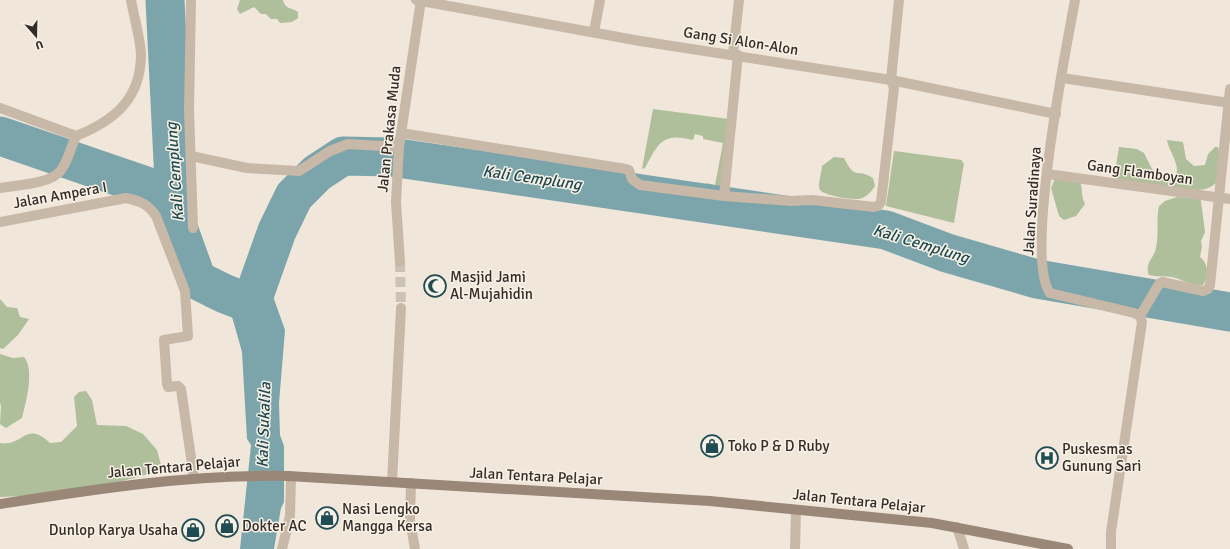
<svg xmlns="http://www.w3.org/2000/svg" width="1230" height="549" font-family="Signika,sans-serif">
<rect width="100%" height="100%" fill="#f0e7da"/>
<g fill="#afbe9b">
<path d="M240 0H283C284 9 293 8 298 12V18L292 22 280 23 277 19H271L266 14H261L254 7 240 14 237 9Z"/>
<path d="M653 109 729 119 722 192 704 190 706 183 715 185 723 143 703 139V136L695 134 693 140C663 132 658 143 645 168L642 169Z"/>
<path d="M1167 140 1183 142 1186 159 1194 166 1205 165 1208 154 1215 147H1218L1220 154 1217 181C1212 189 1203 190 1194 190L1114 179 1119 147 1137 149 1144 153 1152 169 1166 178 1173 180C1184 168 1169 153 1167 140Z"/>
<path d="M894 151 962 160V162L964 163 954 223 886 206Z"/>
<path d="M834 157 844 158C856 182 856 167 873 178L875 186C871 192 866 198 858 199 852 200 823 195 820 190 817 184 822 173 822 166Z"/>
<path d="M1055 179 1080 182C1083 190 1081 197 1085 204L1076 216 1064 220 1059 216 1051 188Z"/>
<path d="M1177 197 1199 199 1201 201 1205 232 1201 241 1202 247 1200 257C1209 264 1209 276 1203 285 1190 286 1182 279 1172 277 1164 276 1157 277 1149 275 1144 264 1154 258 1156 248 1159 234 1156 219 1159 206L1165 201Z"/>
<path d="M0 299 7 307 17 308 20 317 29 319 18 335 3 349 0 348Z"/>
<path d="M0 354 13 358 24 357C35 370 26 402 22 418L6 428 0 424 1 406 0 403Z"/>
<path d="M86 391 92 400 97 425 126 426 143 434 157 450 161 465 160 468 152 473 119 482 23 496 0 497V443C24 447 25 420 50 443L61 442 77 426 74 397 79 392Z"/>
</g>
<path fill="#7ba5ab" d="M244 283 269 285 285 330 279 403 280 435 284 446V502L281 508 274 549H240L251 445 247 439 242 352 229 306Z"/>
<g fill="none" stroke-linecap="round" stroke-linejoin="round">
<g stroke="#7ba5ab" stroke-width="39">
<path d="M165 0 176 222 197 280 223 293 251 304"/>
<path d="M0 136 175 196"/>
<path d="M251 304 277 231 294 196 317 173 343 156 391 157 886 230 947 253 1037 279 1230 312"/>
</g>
<path stroke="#cac2b6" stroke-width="10" stroke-dasharray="10 5" stroke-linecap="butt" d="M400 262 401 308"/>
<g stroke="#c7b8a7" stroke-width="10">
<path d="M191 0 189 110 193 228"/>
<path d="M416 0 640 41 891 80 1056 114"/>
<path d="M1075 0C1066 50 1024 258 1050 293L1134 313 1140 316 1142 322 1111 532V549"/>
<path d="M594 32 600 0"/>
<path d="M733 54 739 0"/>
<path d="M1062 78 1230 103"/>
<path d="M0 108 76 136C114 121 141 99 141 54 140 37 134 17 131 0"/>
<path d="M401 133 626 169 629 170 632 179 640 185 724 196 791 201 812 200 874 207 878 206 881 202 894 88 891 80 899 0"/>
<path d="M191 156 247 168 299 171 330 151 348 144 399 147"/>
<path d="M1047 174 1230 199"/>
<path d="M0 188C16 185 52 184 61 170 68 161 71 147 76 136"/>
<path d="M724 196 738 55"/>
<path d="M0 222 126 198C140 201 148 204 156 216L185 291 188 336 164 340 167 384 168 387 178 386 181 389 194 478"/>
<path d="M400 262 396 202 399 147 421 0"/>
<path d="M1140 316 1159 284 1162 282 1203 291 1208 289 1210 285 1230 89"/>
<path d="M392 482 401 308"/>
<path d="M411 483 410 520 415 549"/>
<path d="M957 527 964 549"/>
<path d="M282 549 290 516 291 476"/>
<path d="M795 549 796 510"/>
</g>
<path stroke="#9a8778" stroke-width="10" d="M0 504C96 489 191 474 288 476L710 501 932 523 1068 549"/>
</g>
<defs>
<g id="mosque-ring" transform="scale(1.15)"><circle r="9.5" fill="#f8f1e6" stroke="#1f4b52" stroke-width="1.5"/><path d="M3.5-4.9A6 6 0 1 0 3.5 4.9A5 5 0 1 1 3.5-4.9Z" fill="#1f4b52"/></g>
<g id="shop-ring" transform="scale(1.15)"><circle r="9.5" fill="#f8f1e6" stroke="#1f4b52" stroke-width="1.5"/><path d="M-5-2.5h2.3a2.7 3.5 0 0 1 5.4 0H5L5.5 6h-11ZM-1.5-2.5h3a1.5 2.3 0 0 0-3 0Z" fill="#1f4b52"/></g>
<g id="hospital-ring" transform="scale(1.15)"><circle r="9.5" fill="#f8f1e6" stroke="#1f4b52" stroke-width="1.5"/><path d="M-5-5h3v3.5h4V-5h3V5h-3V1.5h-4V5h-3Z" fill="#1f4b52"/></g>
</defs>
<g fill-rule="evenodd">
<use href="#mosque-ring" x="435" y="286"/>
<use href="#shop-ring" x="712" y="446"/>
<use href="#hospital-ring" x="1047" y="458"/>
<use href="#shop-ring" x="327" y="518"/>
<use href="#shop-ring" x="227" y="526"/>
<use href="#shop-ring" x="193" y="530"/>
</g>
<g text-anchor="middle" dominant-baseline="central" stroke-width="3" stroke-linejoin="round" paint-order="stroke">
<g font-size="15" fill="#342c27" stroke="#f8f1e6">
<text transform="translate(741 41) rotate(9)">Gang Si Alon-Alon</text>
<text transform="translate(389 129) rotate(-84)">Jalan Prakasa Muda</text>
<text transform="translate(1140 172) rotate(8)">Gang Flamboyan</text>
<text transform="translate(60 195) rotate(-10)">Jalan Ampera I</text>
<text transform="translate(1032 201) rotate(-86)">Jalan Suradinaya</text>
<text transform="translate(174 467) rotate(-5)">Jalan Tentara Pelajar</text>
<text transform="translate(536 476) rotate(3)">Jalan Tentara Pelajar</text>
<text transform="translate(859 501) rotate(6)">Jalan Tentara Pelajar</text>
</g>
<g font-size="15" fill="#342c27" stroke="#f8f1e6" text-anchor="start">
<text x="450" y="277">Masjid Jami<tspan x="450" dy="17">Al-Mujahidin</tspan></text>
<text x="728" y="446">Toko P &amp; D Ruby</text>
<text x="1062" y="449">Puskesmas<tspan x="1062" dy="17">Gunung Sari</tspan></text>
<text x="342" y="509">Nasi Lengko<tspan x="342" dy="17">Mangga Kersa</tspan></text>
<text x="242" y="526">Dokter AC</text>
<text x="178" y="530" text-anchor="end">Dunlop Karya Usaha</text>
</g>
<g font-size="16" font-style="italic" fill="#1f4b52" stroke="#f8f1e6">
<text transform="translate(175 172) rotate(-94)">Kali Cemplung</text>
<text transform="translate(532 178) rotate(8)">Kali Cemplung</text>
<text transform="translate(921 244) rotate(17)">Kali Cemplung</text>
<text transform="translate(264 425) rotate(-88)">Kali Sukalila</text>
</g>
</g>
<g transform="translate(36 36) rotate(160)" stroke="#f8f1e6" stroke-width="3" paint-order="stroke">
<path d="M0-3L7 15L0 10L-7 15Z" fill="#342c27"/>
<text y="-6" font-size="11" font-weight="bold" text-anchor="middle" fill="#342c27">U</text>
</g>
</svg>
